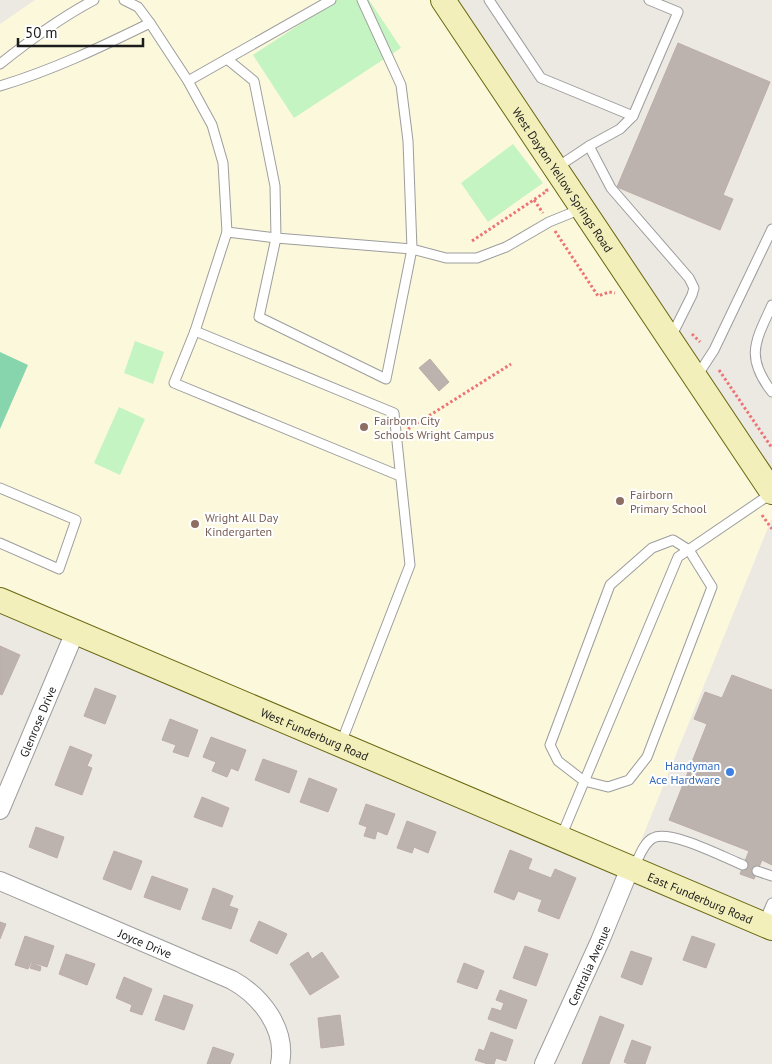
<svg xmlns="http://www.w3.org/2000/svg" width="772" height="1064" font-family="'PT Sans',sans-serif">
<rect width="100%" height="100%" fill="#ece8e2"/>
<path fill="#fcf8dc" d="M35 0H443L772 492V518L630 868 0 600V24Z"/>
<g fill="#c4f4c2">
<path d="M337 0H369L401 48 294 118 253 55Z"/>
<path d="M513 144 543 183 488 222 461 183Z"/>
<path d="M135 341 164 352 153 384 124 373Z"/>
<path d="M119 407 145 419 120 475 94 463Z"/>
</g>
<path fill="#86d5ad" d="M0 352 28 365 0 429Z"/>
<g fill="#bcb3af" stroke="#bdada6">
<path d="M678 43 770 82 723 195 733 199 720 230 617 187Z"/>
<path d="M430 359 449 382 439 391 419 368Z"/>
<path d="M0 646 20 655 2 695 0 694Z"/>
<path d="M732 675 772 690V865L762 860 754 879 740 874 749 851 669 820 707 724 694 719 705 692 722 698Z"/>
<path d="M95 688 116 696 105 724 84 716Z"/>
<path d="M170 719 198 730 188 757 173 752 176 745 162 740Z"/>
<path d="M211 737 246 750 238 771 231 768 227 777 212 771 216 762 203 757Z"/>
<path d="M70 746 92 755 87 766 92 768 82 795 55 785Z"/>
<path d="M263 759 297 771 289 793 255 780Z"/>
<path d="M309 778 337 789 328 812 300 802Z"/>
<path d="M202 797 229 808 222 827 194 817Z"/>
<path d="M366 804 395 814 387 835 377 831 375 839 364 836 367 827 359 824Z"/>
<path d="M407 821 436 832 428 853 414 847 412 853 397 848Z"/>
<path d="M36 827 64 837 57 858 29 847Z"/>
<path d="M510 850 532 859 528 869 551 878 555 869 576 878 559 919 538 911 542 900 518 891 514 900 494 892Z"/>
<path d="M114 851 142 861 131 890 103 879Z"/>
<path d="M152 876 188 889 180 910 144 897Z"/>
<path d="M213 888 233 896 229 906 238 909 231 929 202 919Z"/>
<path d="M259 921 287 934 277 954 250 941Z"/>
<path d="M0 922 6 924 0 939Z"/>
<path d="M25 936 54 946 47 967 31 962 28 969 15 965Z"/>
<path d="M692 936 715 944 706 968 683 960Z"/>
<path d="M525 946 548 954 536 986 513 978Z"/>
<path d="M631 951 652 958 642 985 621 977Z"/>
<path d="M308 952 312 959 322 952 339 977 310 995 290 964Z"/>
<path d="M66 954 95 964 87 985 59 974Z"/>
<path d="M32 963 41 967 40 971 30 968Z"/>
<path d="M464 963 484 971 477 989 457 982Z"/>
<path d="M124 977 152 989 142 1015 130 1011 132 1005 116 998Z"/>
<path d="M500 990 527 1000 516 1029 488 1019 492 1008 501 1011 504 1003 496 1000Z"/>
<path d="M164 995 193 1005 184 1030 155 1020Z"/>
<path d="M340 1015 344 1045 321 1048 318 1018Z"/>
<path d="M600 1016 624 1025 609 1064H582Z"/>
<path d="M491 1032 513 1040 506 1061 496 1058 494 1064H488L475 1060 479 1049 484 1051Z"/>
<path d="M632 1040 651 1047 645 1064H629L624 1062Z"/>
<path d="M213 1047 234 1054 230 1064H207Z"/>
</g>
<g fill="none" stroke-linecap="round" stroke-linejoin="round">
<g stroke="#9d9d9d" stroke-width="11">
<g id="lane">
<path d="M124 0 138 7 150 23 188 81 212 125 223 163 227 232"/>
<path d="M489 0 541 78 633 116"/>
<path d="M227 59 254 81 275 186 276 238 259 317 386 379 412 249 446 258H477L506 247 549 222 581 209"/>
<path d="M0 64C30 40 60 18 94 0"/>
<path d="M188 81 331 0"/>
<path d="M0 86C53 70 101 47 150 23"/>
<path d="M589 146 611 188 689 278 694 288 692 295 671 337"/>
<path d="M556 168 589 146 620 129 633 116 678 12 649 0"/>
<path d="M772 305C755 342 745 357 772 392"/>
<path d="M195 331 174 383 400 476"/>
<path d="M697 376 714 350 772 229"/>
<path d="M0 488 76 520 59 569 0 543"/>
<path d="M673 540 689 550 712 587 647 757 629 780 608 787 584 781 558 761 550 745 610 585 652 548Z"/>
<path d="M341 743 410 565 394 413 195 331 227 232 276 238 412 249 408 141 401 85 362 0"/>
<path d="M561 837 678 557 772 493"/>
<path d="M634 867C639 858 643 843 653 838 670 829 725 858 743 865"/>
<path d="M757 871 772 876"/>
<path d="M763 924 772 903"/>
</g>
</g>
<g stroke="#9d9d9d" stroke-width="20">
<g id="street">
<path id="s1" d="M0 810 75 632"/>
<path id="s2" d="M0 881 232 980C261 996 287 1029 280 1064"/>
<path id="s3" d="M544 1064 600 941 630 868"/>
</g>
</g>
<g stroke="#68670e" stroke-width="26">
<g id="secondary">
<path id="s4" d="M443 0 772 492"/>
<path id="s5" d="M0 600 772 928"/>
</g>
</g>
<g stroke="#ed7375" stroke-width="3" stroke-dasharray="2.5 2.5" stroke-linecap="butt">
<path d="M534 200 543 213"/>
<path d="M555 231 598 296 609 292 615 293"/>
<path d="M472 241 547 191 546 189"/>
<path d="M692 334 700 342"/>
<path d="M719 370 772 448"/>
<path d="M408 429 511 364"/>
<path d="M762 515 772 529"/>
</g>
<use href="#lane" stroke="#fff" stroke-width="9"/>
<use href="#street" stroke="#fff" stroke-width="18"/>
<use href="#secondary" stroke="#f3efba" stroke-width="24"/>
</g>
<g fill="#8d6e63" stroke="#fff" stroke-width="2">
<circle cx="364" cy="427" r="5"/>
<circle cx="620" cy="501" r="5"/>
<circle cx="195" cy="524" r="5"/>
</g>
<circle fill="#3f7fe0" stroke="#fff" stroke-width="2" cx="730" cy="772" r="5"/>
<g text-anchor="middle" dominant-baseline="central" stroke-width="4" stroke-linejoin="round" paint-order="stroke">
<g font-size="12" fill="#1c1c1c" stroke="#fff">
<text stroke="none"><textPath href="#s4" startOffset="216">West Dayton Yellow Springs Road</textPath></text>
<text stroke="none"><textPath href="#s1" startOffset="96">Glenrose Drive</textPath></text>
<text stroke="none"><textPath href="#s5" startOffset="342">West Funderburg Road</textPath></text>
<text stroke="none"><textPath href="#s5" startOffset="761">East Funderburg Road</textPath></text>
<text stroke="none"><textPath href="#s2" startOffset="158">Joyce Drive</textPath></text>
<text stroke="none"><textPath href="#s3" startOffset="108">Centralia Avenue</textPath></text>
</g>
<g font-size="12" fill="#785e54" stroke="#fff" text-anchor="start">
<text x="374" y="420">Fairborn City<tspan x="374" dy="14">Schools Wright Campus</tspan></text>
<text x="630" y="494">Fairborn<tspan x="630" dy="14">Primary School</tspan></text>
<text x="205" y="517">Wright All Day<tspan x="205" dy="14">Kindergarten</tspan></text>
</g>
<g font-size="12" fill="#366cbe" stroke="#fff" text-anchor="end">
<text x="720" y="765">Handyman<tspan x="720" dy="14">Ace Hardware</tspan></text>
</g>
</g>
<path d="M18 38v8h125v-8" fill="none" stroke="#1c1c1c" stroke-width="2.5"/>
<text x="25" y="38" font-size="15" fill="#1c1c1c" stroke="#ffffff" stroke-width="4" paint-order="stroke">50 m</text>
</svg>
